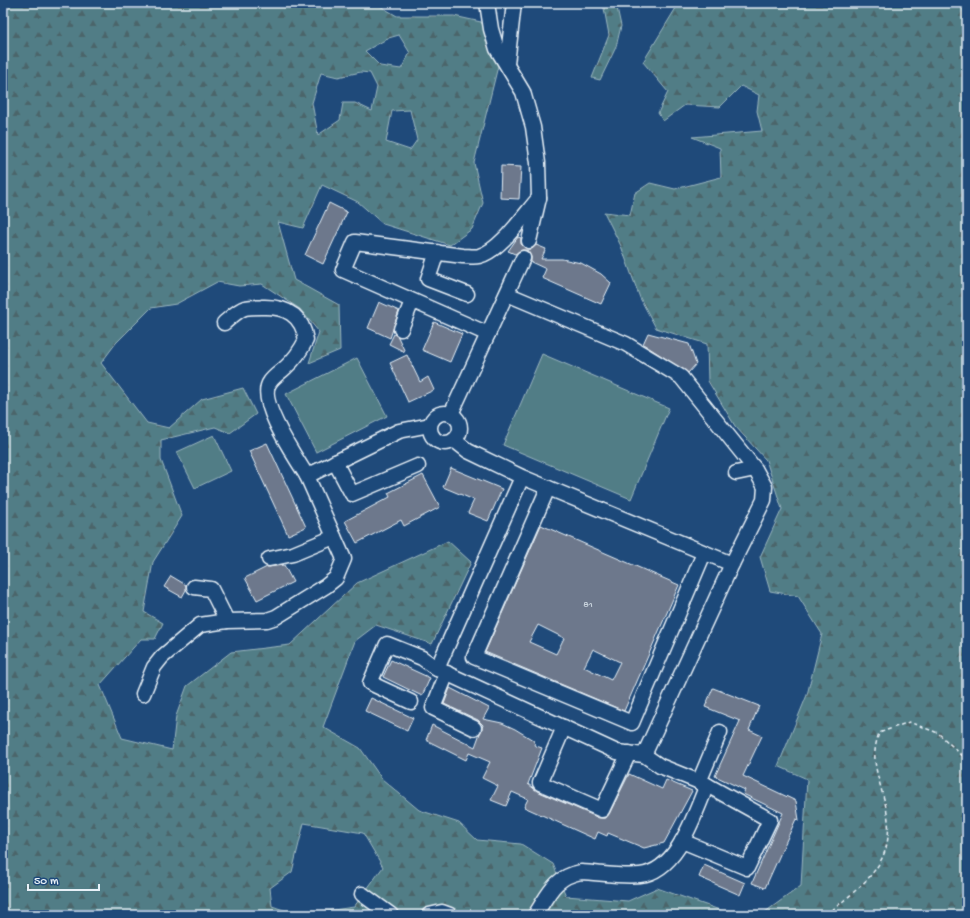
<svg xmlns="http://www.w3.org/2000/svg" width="970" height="918" font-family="'Gochi Hand',sans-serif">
<defs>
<pattern id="forest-firs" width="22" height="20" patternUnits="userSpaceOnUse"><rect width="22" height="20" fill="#517d86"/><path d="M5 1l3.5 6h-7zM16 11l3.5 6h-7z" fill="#4c656b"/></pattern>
</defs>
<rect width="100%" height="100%" fill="#1f4a7a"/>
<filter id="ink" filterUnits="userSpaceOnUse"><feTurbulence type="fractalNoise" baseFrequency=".025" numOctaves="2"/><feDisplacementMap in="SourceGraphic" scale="8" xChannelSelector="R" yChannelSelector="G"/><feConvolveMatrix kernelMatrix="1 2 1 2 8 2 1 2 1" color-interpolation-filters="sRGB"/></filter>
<g filter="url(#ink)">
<g fill="#517d86" stroke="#9cb7bf">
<path d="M542 354 669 408 631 499 503 445Z"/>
<path d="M357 358 387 416 316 452 286 394Z"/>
<path d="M214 435 231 471 195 488 177 452Z"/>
</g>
<g fill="url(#forest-firs)" stroke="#9cb7bf" fill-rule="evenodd">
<path d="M3 3H375L397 16H454L481 22 501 54 474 163 483 203 472 229 450 245 383 224 358 202 322 185 303 228 278 222 294 280 339 305 340 350 309 363 319 332 300 309 262 284 239 286 217 282 176 304 151 308 116 343 101 363 147 423 169 428 202 399 243 388 256 414 230 433 215 427 161 440V460L182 516 153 562 144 612 163 623 155 639H141L100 685 122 738 172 750 176 716 187 686 231 652 290 645 357 583 448 541 471 562 432 644 376 625 355 641 323 727 360 748 382 779 419 810 459 823 477 840 521 844 553 864 566 896 628 901 657 888 734 915H3ZM399 35 410 53 401 69 380 66 365 51 385 40V39ZM361 72 370 73 377 87 372 111 355 103H343L340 120 318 135 312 103 321 73 338 77ZM410 110 417 140 410 150 386 142 392 111ZM304 823 363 833 383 867 354 907 298 915 272 906 270 888 292 872Z"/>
<path d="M603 3H616L621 26 616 47 600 80 592 78 609 35Z"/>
<path d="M679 3H967V915H761L801 886 807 779 778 766 807 695 822 634 798 596 770 591 760 557 782 509 766 460 735 426 708 381 707 344 656 328 640 298 621 246 604 212 630 215 635 193 650 183 675 189 721 177 720 148 692 137 762 131 757 111 759 95 741 86 720 107 685 105 663 121 658 113 668 92 643 62Z"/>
</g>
<g fill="#6d788c" stroke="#e8f1f8" fill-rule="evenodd">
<path d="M501 166 521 167 519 199 500 198Z"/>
<path d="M329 203 347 212 323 264 305 255Z"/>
<path d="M518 237 521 238V244L527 249H532L536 245 546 249 541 259H562L581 263 601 274 611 283 601 304 542 278 546 269 531 262V257L527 250H522L515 254 508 251Z"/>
<path d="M379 302 399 311 390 338 368 328Z"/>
<path d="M434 322 462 334 450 362 422 350Z"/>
<path d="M648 333 689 344 696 364 688 373 643 344Z"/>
<path d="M394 334 398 337 405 352 389 344Z"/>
<path d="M407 355 420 382 428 377 434 390 408 402 390 363Z"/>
<path d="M267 443 306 527 288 535 249 451Z"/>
<path d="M451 468 502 489 488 521 468 513 474 500 443 487Z"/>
<path d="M423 475 440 507 404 526 401 520 357 543 345 521 390 497 388 493Z"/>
<path d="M541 525 679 585 624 711 485 652ZM538 625 564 638 556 654 529 642ZM593 649 620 662 611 680 584 667Z"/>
<path d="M284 565 293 582 257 600 245 578 267 567Z"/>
<path d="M171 576 186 585V590L182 597 164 587Z"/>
<path d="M391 660 430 678 422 696 383 677Z"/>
<path d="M450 688 489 708 483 719 502 723 515 729 533 740 536 746 542 748 528 784 537 791 599 818H606L609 814 629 774 662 789 666 780 692 791 664 843 644 848 608 833 607 836 598 832 595 839 524 807 528 799 512 792 506 806 491 800 498 786 482 778 490 762 469 753 466 760 426 740 432 725 475 747 483 725 478 720 444 704Z"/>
<path d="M713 688 759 706 749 730 762 736 743 776 796 801 799 820 796 819 765 888 752 883 783 813 743 794 745 790 715 776 740 721 705 707Z"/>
<path d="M371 698 413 718 407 731 365 711Z"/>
<path d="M704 865 745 883 740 895 699 877Z"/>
</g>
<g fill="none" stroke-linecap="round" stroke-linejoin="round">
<g stroke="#e8f1f8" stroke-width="17">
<g id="minor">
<path d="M487 3 491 29 497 49 523 92 533 127 538 163 539 198 529 241"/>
<path d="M507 64 514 3"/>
<path d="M437 252 428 279 467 294"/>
<path d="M507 294 626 344 681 377 755 469 765 487 764 500 732 564"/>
<path d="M224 323C230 318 238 310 245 308 249 307 256 307 261 307 285 306 302 314 306 340 301 350 295 359 286 367 281 372 274 376 270 382 256 400 296 458 307 476"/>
<path d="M401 329 412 301"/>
<path d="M488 334 343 270 355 242 463 256C468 256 474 257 479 256 500 251 524 215 539 198"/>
<circle cx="445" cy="428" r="15"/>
<path d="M451 414 523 258"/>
<path d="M454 440 468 451 522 477 437 669 617 752 644 755 732 564 522 477"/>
<path d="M335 462 352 494 418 466"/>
<path d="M736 473 755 469"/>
<path d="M548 488 474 657 632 723 704 553"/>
<path d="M269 559 293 554 334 537"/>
<path d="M194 587 211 589 227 621"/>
<path d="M447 673 433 708 474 728"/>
<path d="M143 694 154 667 162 657 200 625 227 621 267 620 276 617 326 586 336 578 344 559 307 476 399 431 430 425"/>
<path d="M411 702 370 683 387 644 422 658 437 669"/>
<path d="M564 727 540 783 602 810 629 753"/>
<path d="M699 782 720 732"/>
<path d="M682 841 747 868 770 820 707 785"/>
<path d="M362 894 391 915"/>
<path d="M429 915 442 912 450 915"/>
<path d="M535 915C549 894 554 877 581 872 600 873 621 877 640 875 678 871 694 815 707 785L660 766 644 755"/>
</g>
</g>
<path stroke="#e8f1f8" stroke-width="1.5" stroke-dasharray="4 3" stroke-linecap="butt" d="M826 915C873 877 902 857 882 792 876 769 871 756 879 733L909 722 938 733 967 760"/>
<use href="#minor" stroke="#1f4a7a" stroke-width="14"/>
</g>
</g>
<g text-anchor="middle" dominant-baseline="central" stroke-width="3" stroke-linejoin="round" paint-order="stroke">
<g font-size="10" fill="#c9d3dd">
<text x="588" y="605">81</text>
</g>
</g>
<rect width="970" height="918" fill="none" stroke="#1f4a7a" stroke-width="16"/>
<rect x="8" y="8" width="954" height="902" fill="none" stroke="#e8f1f8" stroke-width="1.5" filter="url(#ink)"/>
<path d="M28 884v6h71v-6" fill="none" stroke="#e8f1f8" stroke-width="2"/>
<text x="34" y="884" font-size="12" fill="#e8f1f8" stroke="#1f4a7a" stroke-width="3" paint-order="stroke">50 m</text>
</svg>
